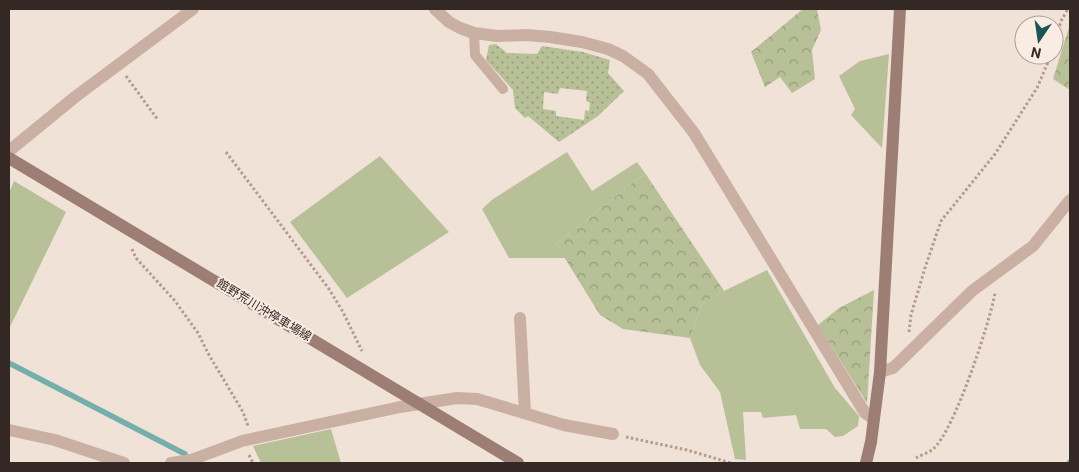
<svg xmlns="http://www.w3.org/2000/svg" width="1079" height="472" font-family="Roboto,'Noto Sans JP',sans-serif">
<defs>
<pattern id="forest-crowns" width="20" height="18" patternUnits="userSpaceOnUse" patternTransform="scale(1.25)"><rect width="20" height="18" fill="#b7c097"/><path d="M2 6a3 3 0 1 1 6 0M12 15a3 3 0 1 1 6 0" fill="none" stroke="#969c7b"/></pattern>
<pattern id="garden-dots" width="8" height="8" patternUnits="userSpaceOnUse" patternTransform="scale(1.25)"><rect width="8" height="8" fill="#b7c097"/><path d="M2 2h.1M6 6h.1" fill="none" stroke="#969c7b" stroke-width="1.8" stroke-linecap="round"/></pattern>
</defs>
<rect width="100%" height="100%" fill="#f1e2d7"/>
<g fill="#b7c097">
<path d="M889 54 882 148 851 115 855 109 839 76 860 61Z"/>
<path d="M567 152 592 191 637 162 645 173 556 244 565 258H509L482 209 493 199Z"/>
<path d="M380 156 449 232 347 298 290 222Z"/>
<path d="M14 181 66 212 9 329V193Z"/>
<path d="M767 270 835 388 859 416 858 426 843 436 835 437 826 429H800L796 415 763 418 761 412H743L746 460 735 459 720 392 700 365 690 338 702 304 724 291Z"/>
<path d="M331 429 341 463H261L253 446Z"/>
</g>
<g fill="url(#forest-crowns)">
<path d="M803 9H817L821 30 812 50 815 79 792 93 780 77 765 87 751 52Z"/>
<path d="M1070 24V90L1053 79Z"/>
<path d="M645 173 724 291 702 304 690 338 623 329 600 315 556 244Z"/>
<path d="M874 290 867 403 818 325 839 308Z"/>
</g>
<path fill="url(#garden-dots)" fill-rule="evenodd" d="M496 44 507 53 537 54 542 46 583 52 610 60 608 73 624 91 598 116 559 142 528 116 525 118 515 108 513 90 486 60 489 45ZM560 88 587 91 586 101 590 103 589 111 585 110 584 120 556 116V111L543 109 544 92 558 94Z"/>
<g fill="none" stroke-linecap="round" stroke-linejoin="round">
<g stroke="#75afab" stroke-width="5.5">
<path d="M9 363 185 454"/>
<path d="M1069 463 1070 462"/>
</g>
<g stroke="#b59a8d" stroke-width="3" stroke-dasharray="2.5 2.5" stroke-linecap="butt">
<path d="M1054 45 1061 21 1068 9"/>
<path d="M126 76 158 120"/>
<path d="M226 152 329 289 343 312 362 351"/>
<path d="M132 249 136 258 175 301 198 333 209 355 243 412 248 426"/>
<path d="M909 332 911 315 925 268 941 221 995 154 1037 88 1051 55"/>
<path d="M626 437 687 450 731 463"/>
<path d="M249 455 253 463"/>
<path d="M916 458C921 455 928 453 933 449 954 432 990 322 995 293"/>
</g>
<path stroke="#c9b0a3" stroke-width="10" d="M474 33 475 55 503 89"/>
<g stroke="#c9b0a3" stroke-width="12">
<path d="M435 9 449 22 460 28 474 33 497 36 527 35 550 37 582 42 608 49 623 56 648 74 694 133 865 413 874 419"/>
<path d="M9 151 75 97 193 9"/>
<path d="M520 318 525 413"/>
<path d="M880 372 893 368 972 291 1033 246 1070 200"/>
<path d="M9 430 55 440 124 463"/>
<path d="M171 463 191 460 242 441 400 407 457 398 477 399 564 425 613 434"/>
</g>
<g stroke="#9d7e74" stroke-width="12">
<path d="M9 158 518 463"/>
<path d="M866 463 871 442 880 372 900 9"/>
</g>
</g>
<g text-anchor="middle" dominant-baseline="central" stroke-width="4" stroke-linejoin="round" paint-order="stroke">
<g font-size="12" fill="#342825" stroke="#f9ede3">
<text transform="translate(264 310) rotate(31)">館野荒川沖停車場線</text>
</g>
</g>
<rect width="1079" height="472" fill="none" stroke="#342825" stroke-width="20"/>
<g transform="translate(1039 40) rotate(193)"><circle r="24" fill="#f9ede3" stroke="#aa9e97"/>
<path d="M0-4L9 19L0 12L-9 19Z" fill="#1a5653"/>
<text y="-8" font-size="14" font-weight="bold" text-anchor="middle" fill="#342825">N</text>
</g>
</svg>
